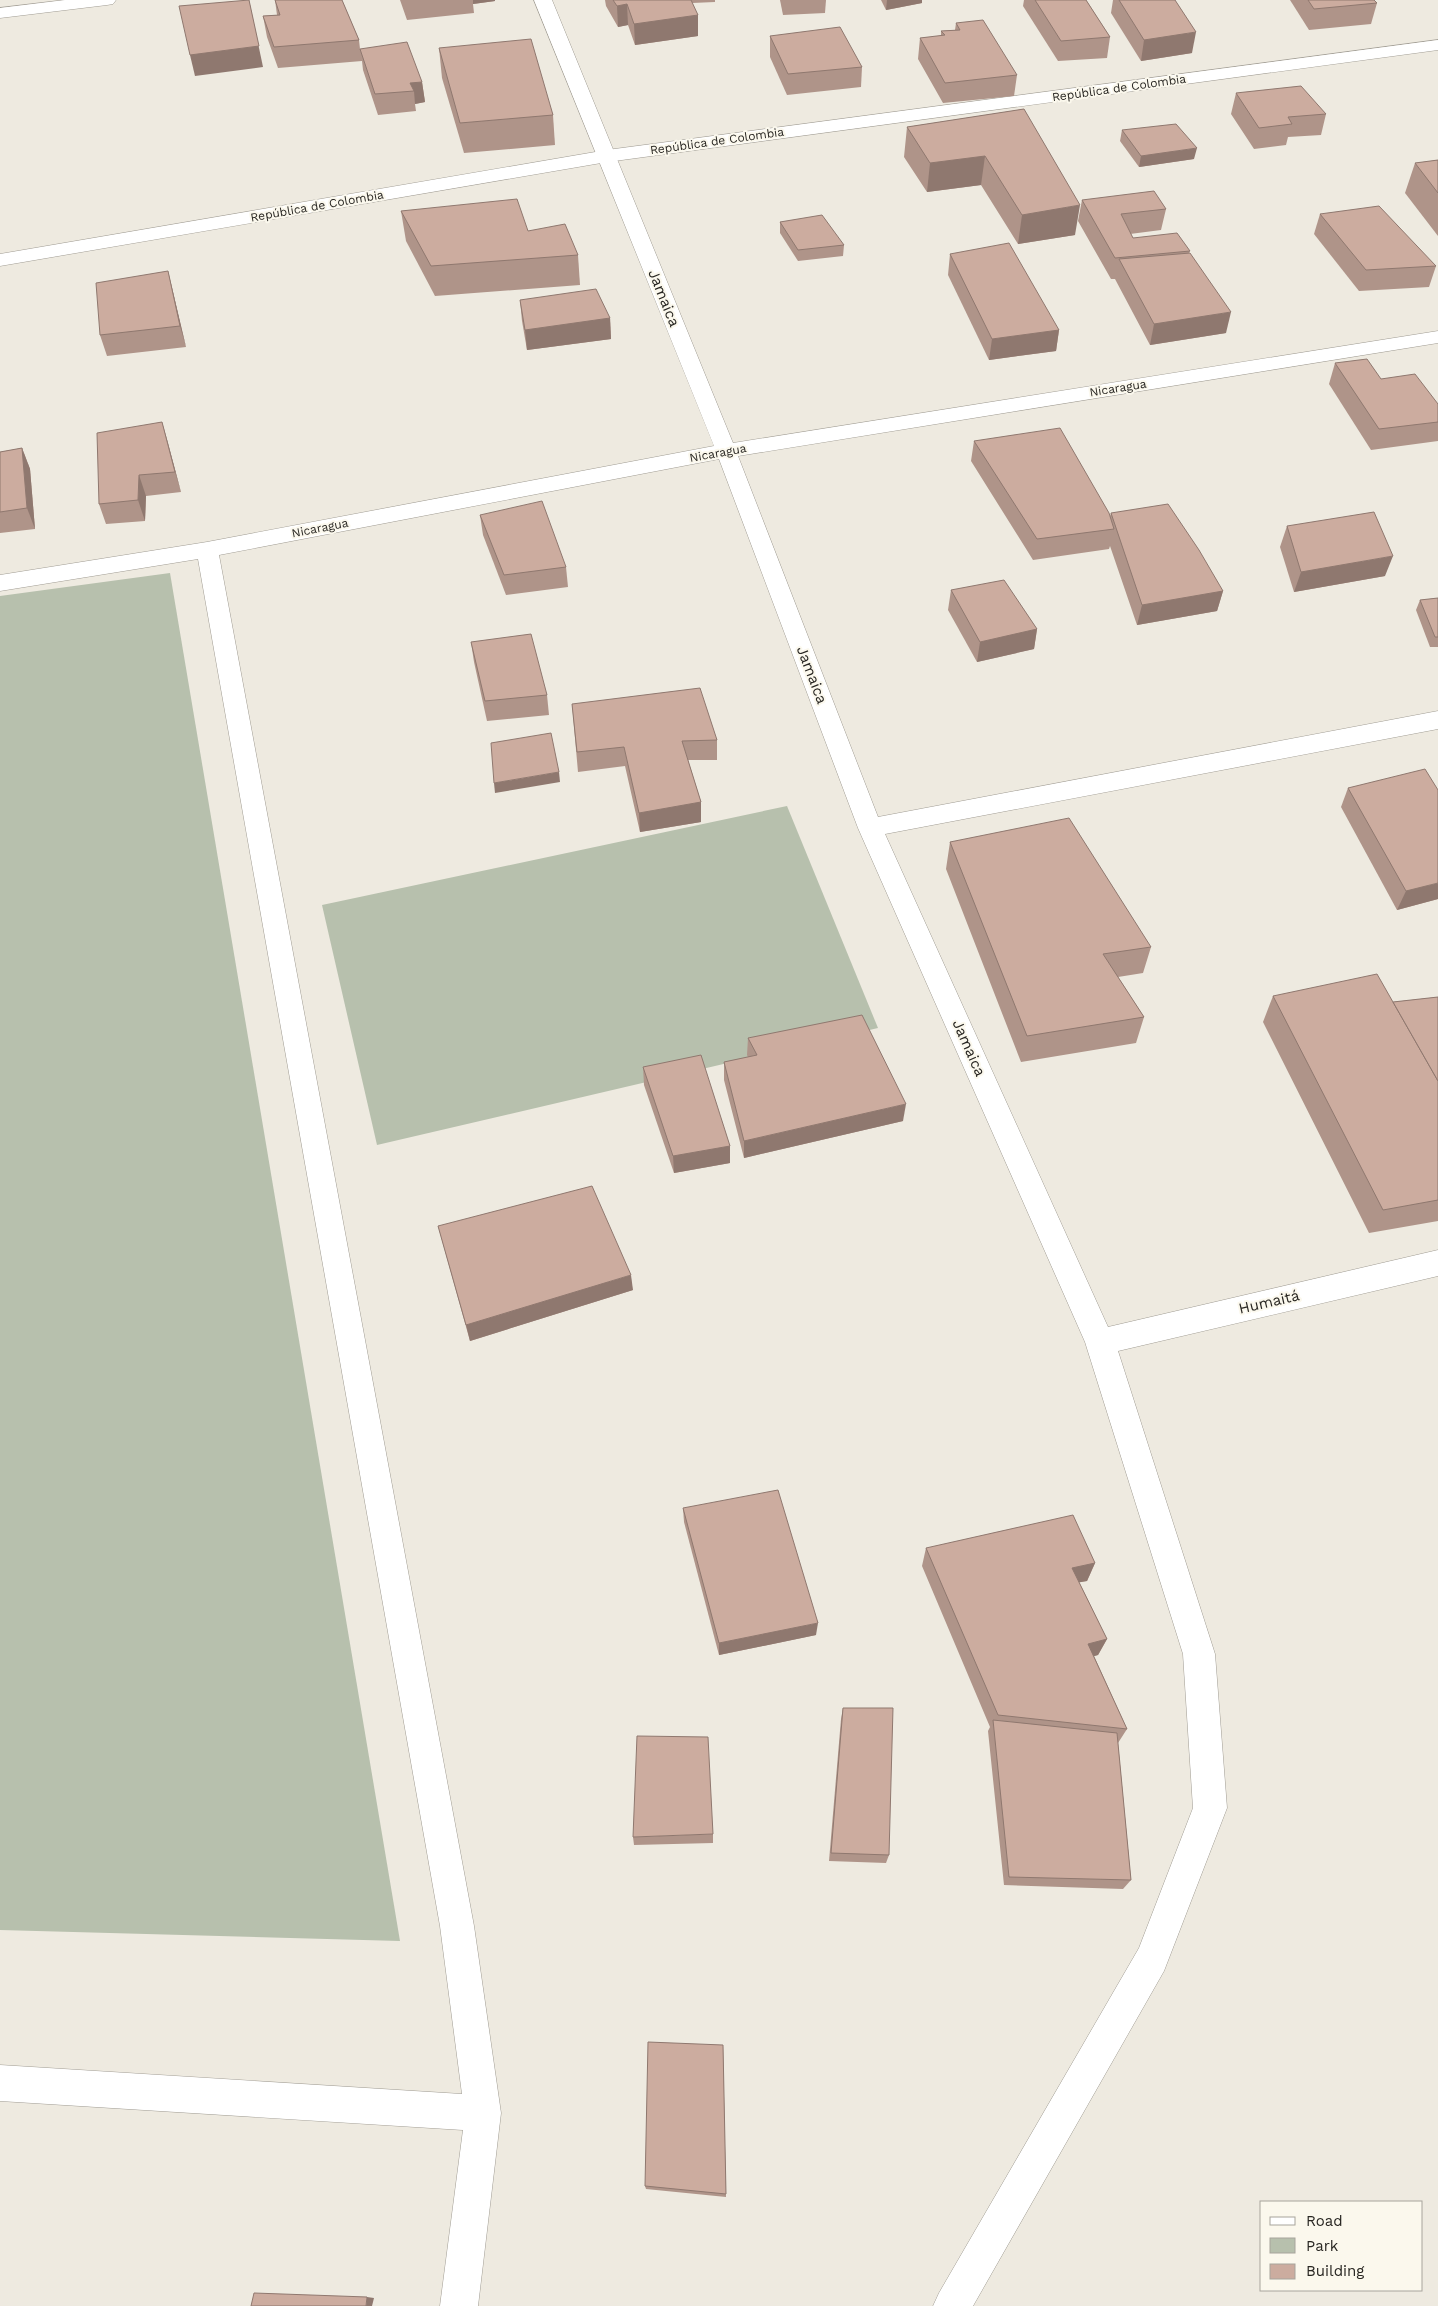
<svg xmlns="http://www.w3.org/2000/svg" width="1438" height="2306" font-family="'Work Sans',sans-serif">
<rect width="100%" height="100%" fill="#eeeae0"/>
<g fill="#b7c0ad">
<path d="M170 573 400 1941 0 1930V596Z"/>
<path d="M787 806 878 1028 377 1145 322 905Z"/>
</g>
<g fill="none" stroke-linecap="round" stroke-linejoin="round">
<g stroke="#a09c93" stroke-width="1">
<g id="minor">
<path d="M65 0H116L113 4 107 5 0 18V8Z"/>
<path d="M534 0H552L733 443 1438 331V343L738 456 878 817 1438 711V729L885 834 1108 1327 1438 1250V1276L1118 1351 1215 1654 1227 1808 1164 1971 973 2306H933L939 2293 1139 1948 1193 1808 1183 1654 1085 1342 858 828 719 459 219 555 474 1926 501 2113 478 2306H440L463 2130 0 2101V2065L462 2094 440 1926 198 559 0 591V575L207 542 714 446Z"/>
</g>
</g>
<g stroke="#a09c93" stroke-width="1">
<path id="tertiary" d="M1438 40V50L607 162 0 266V254L607 150Z"/>
</g>
<use href="#minor" fill="#fff" fill-rule="evenodd"/>
<use href="#tertiary" fill="#fff" fill-rule="evenodd"/>
</g>
<g fill="#af9489">
<path d="M275 0H342L359 40 360 49 422 82 425 102 415 104 416 111 378 115 363 70 362 61 278 68 267 37 263 16 277 15Z"/>
<path d="M400 0H495V1L473 4 474 13 407 20Z"/>
<path d="M605 0H715V2L692 3 698 15V36L635 45 628 25 618 27 606 6Z"/>
<path d="M780 0H826L825 13 783 15Z"/>
<path d="M881 0H922V3L886 10Z"/>
<path d="M1024 0H1086L1110 37 1107 58 1058 61 1023 6Z"/>
<path d="M1113 0H1175L1192 53 1141 61 1111 13Z"/>
<path d="M1290 0H1374L1377 3 1371 24 1309 30Z"/>
<path d="M956 23 1017 75 1014 96 943 103 918 59 920 38 941 36V31L955 30Z"/>
<path d="M770 36 862 67 861 87 787 95 770 57Z"/>
<path d="M439 48 553 115 555 145 464 153 442 78Z"/>
<path d="M1236 93 1326 114 1321 135 1288 137 1286 145 1254 149 1231 114Z"/>
<path d="M1024 109 1075 235 1018 244 981 185 927 192 904 157 907 127Z"/>
<path d="M1122 130 1194 159 1139 167 1120 141Z"/>
<path d="M1438 160V236L1405 193 1415 163Z"/>
<path d="M1082 200 1166 209 1161 230 1130 234 1133 238 1190 251 1189 253 1226 333 1150 345 1115 279H1111L1078 221Z"/>
<path d="M401 211 528 231 578 255 580 285 435 296 406 241Z"/>
<path d="M1320 214 1436 266 1429 287 1359 291 1314 234Z"/>
<path d="M780 222 844 245 843 256 798 261 780 233Z"/>
<path d="M950 254 1059 330 1056 351 989 360 948 275Z"/>
<path d="M168 271 186 347 107 356 100 335Z"/>
<path d="M520 300 610 318 611 339 527 350 522 321Z"/>
<path d="M1335 363 1381 379 1438 404V441L1371 450 1329 384Z"/>
<path d="M162 422 181 492 146 496 145 521 106 524 99 504Z"/>
<path d="M974 441 1110 516 1111 513 1223 591 1217 611 1137 625 1110 546 1109 549 1033 560 971 461Z"/>
<path d="M22 448 30 469 35 529 0 533V452Z"/>
<path d="M480 515 566 567 568 587 506 595 483 535Z"/>
<path d="M1287 526 1385 576 1294 592 1280 547Z"/>
<path d="M951 590 1037 629 1034 649 977 662 948 610Z"/>
<path d="M1438 598V647H1430L1416 610 1420 600Z"/>
<path d="M471 642 547 695 549 715 487 721 474 662Z"/>
<path d="M572 704 717 740V760H688L701 802V822L640 832 625 766 578 772Z"/>
<path d="M1348 788 1438 899 1397 910 1341 807Z"/>
<path d="M950 842 1151 947 1143 973 1118 977 1144 1017 1136 1043 1021 1062 946 869Z"/>
<path d="M1273 996 1393 1002 1438 997V1221L1369 1233 1263 1022Z"/>
<path d="M748 1038 903 1121 744 1158 724 1080V1062L748 1057 747 1055Z"/>
<path d="M643 1067 730 1146V1163L674 1173 644 1085Z"/>
<path d="M438 1226 633 1290 470 1341Z"/>
<path d="M683 1508 816 1635 719 1655 684 1522Z"/>
<path d="M926 1548 1095 1563 1087 1581 1079 1582 1107 1639 1098 1655 1094 1656 1127 1729 1118 1743 1131 1880 1123 1889 1004 1885 988 1731 990 1727 922 1566Z"/>
<path d="M843 1708 889 1855 886 1863 829 1861 841 1719Z"/>
<path d="M713 1834V1843L634 1845 633 1837Z"/>
<path d="M723 2045 726 2197 646 2189 645 2186Z"/>
</g>
<g fill="#8f786f">
<path d="M249 0 263 67 195 76 190 55Z"/>
<path d="M473 0H495V1L473 4Z"/>
<path d="M887 0H922V3L886 10Z"/>
<path d="M627 4 628 25 618 27 617 6Z"/>
<path d="M698 15V36L635 45 634 24Z"/>
<path d="M1196 32 1192 53 1141 61 1144 40Z"/>
<path d="M422 82 425 102 415 104 414 91 410 83Z"/>
<path d="M1197 148 1194 159 1139 167 1141 156Z"/>
<path d="M985 156 981 185 927 192 930 163Z"/>
<path d="M1080 205 1075 235 1018 244 1022 215Z"/>
<path d="M168 271 173 292 186 347 180 326Z"/>
<path d="M1231 312 1226 333 1150 345 1154 324Z"/>
<path d="M610 318 611 339 527 350 525 330Z"/>
<path d="M1059 330 1056 351 989 360 992 339Z"/>
<path d="M162 422 168 443 181 492 175 472Z"/>
<path d="M22 448 30 469 35 529 27 508Z"/>
<path d="M139 475 146 496 145 521 138 500Z"/>
<path d="M1393 556 1385 576 1294 592 1301 572Z"/>
<path d="M1223 591 1217 611 1137 625 1142 605Z"/>
<path d="M1037 629 1034 649 977 662 980 642Z"/>
<path d="M559 772 560 782 495 793 494 783Z"/>
<path d="M701 802V822L640 832 639 813Z"/>
<path d="M1438 883V899L1397 910 1406 891Z"/>
<path d="M906 1104 903 1121 744 1158V1141Z"/>
<path d="M730 1146V1163L674 1173 673 1156Z"/>
<path d="M631 1275 633 1290 470 1341 466 1325Z"/>
<path d="M1095 1563 1087 1581 1064 1585 1072 1568Z"/>
<path d="M818 1623 816 1635 719 1655V1643Z"/>
<path d="M1107 1639 1098 1655 1080 1660 1088 1644Z"/>
<path d="M367 2297 374 2298 372 2306H366Z"/>
</g>
<g fill="#ccac9f" stroke="#8f786f">
<path d="M249 0 259 46 190 55 179 6Z"/>
<path d="M275 0H342L359 40 274 47 263 16 280 15Z"/>
<path d="M613 0H691L698 15 634 24 627 4 617 6Z"/>
<path d="M1035 0H1086L1110 37 1061 41Z"/>
<path d="M1119 0H1175L1196 32 1144 40Z"/>
<path d="M1308 0H1374L1377 3 1314 9Z"/>
<path d="M983 20 1017 75 945 83 920 38 945 35 941 31 960 30 956 23Z"/>
<path d="M840 27 862 67 788 74 770 36Z"/>
<path d="M531 39 553 115 460 123 439 48Z"/>
<path d="M407 42 422 82 410 83 414 91 375 94 360 49Z"/>
<path d="M1301 86 1326 114 1288 117 1292 124 1259 128 1236 93Z"/>
<path d="M1024 109 1080 205 1022 215 985 156 930 163 907 127Z"/>
<path d="M1176 124 1197 148 1141 156 1122 130Z"/>
<path d="M1438 160V193L1415 163Z"/>
<path d="M1154 191 1166 209 1121 214 1133 238 1177 233 1190 251 1115 258 1082 200Z"/>
<path d="M517 199 528 231 565 224 578 255 431 266 401 211Z"/>
<path d="M1379 206 1436 266 1366 270 1320 214Z"/>
<path d="M822 215 844 245 798 250 780 222Z"/>
<path d="M1009 243 1059 330 992 339 950 254Z"/>
<path d="M1190 253 1231 312 1154 324 1119 259Z"/>
<path d="M168 271 180 326 100 335 96 283Z"/>
<path d="M596 289 610 318 525 330 520 300Z"/>
<path d="M1367 359 1381 379 1415 374 1438 404V422L1379 429 1335 363Z"/>
<path d="M162 422 175 472 139 475 138 500 99 504 97 433Z"/>
<path d="M1060 428 1109 513 1114 529 1037 539 974 441Z"/>
<path d="M22 448 27 508 0 512V452Z"/>
<path d="M542 501 566 567 504 575 480 515Z"/>
<path d="M1168 504 1199 550 1223 591 1142 605 1111 513Z"/>
<path d="M1374 512 1393 556 1301 572 1287 526Z"/>
<path d="M1004 580 1037 629 980 642 951 590Z"/>
<path d="M1438 598V637H1435L1420 600Z"/>
<path d="M531 634 547 695 485 701 471 642Z"/>
<path d="M700 688 717 740 682 741 701 802 639 813 624 747 577 752 572 704Z"/>
<path d="M551 733 559 772 494 783 491 743Z"/>
<path d="M1425 769 1438 790V883L1406 891 1348 788Z"/>
<path d="M1069 818 1151 947 1103 954 1144 1017 1027 1036 950 842Z"/>
<path d="M1377 974 1438 1081V1200L1383 1210 1273 996Z"/>
<path d="M1438 997V1081L1393 1002Z"/>
<path d="M862 1015 906 1104 744 1141 724 1062 757 1055 748 1038Z"/>
<path d="M701 1055 730 1146 673 1156 643 1067Z"/>
<path d="M592 1186 631 1275 466 1325 438 1226Z"/>
<path d="M778 1490 818 1623 719 1643 683 1508Z"/>
<path d="M1073 1515 1095 1563 1072 1568 1107 1639 1088 1644 1127 1729 998 1715 926 1548Z"/>
<path d="M843 1708H893L889 1855 831 1853Z"/>
<path d="M993 1720 1117 1733 1131 1880 1009 1877Z"/>
<path d="M637 1736 708 1737 713 1834 633 1837Z"/>
<path d="M648 2042 723 2045 726 2194 645 2186Z"/>
<path d="M254 2293 367 2297 366 2306H251Z"/>
</g>
<g text-anchor="middle" dominant-baseline="central" stroke-width="4" stroke-linejoin="round" paint-order="stroke">
<g font-size="12" fill="#282622" stroke="#fbf8ed">
<text transform="translate(1119 88) rotate(-8)">República de Colombia</text>
<text transform="translate(717 141) rotate(-8)">República de Colombia</text>
<text transform="translate(317 206) rotate(-10)">República de Colombia</text>
<text transform="translate(1118 388) rotate(-9)">Nicaragua</text>
<text transform="translate(718 453) rotate(-10)">Nicaragua</text>
<text transform="translate(320 528) rotate(-11)">Nicaragua</text>
</g>
<g font-size="15" fill="#282622" stroke="#fbf8ed">
<text transform="translate(664 298) rotate(68)">Jamaica</text>
<text transform="translate(812 675) rotate(69)">Jamaica</text>
<text transform="translate(969 1048) rotate(66)">Jamaica</text>
<text transform="translate(1269 1302) rotate(-13)">Humaitá</text>
</g>
</g>
<rect x="1260" y="2201" width="162" height="90" fill="#fbf8ed" stroke="#a7a49c"/>
<rect x="1270" y="2217" width="25" height="8" fill="#ffffff" stroke="#a7a49c"/>
<text x="1306" y="2226" font-size="15" fill="#282622">Road</text>
<rect x="1270" y="2238" width="25" height="15" fill="#b7c0ad" stroke="#a7a49c"/>
<text x="1306" y="2251" font-size="15" fill="#282622">Park</text>
<rect x="1270" y="2264" width="25" height="15" fill="#ccac9f" stroke="#a7a49c"/>
<text x="1306" y="2276" font-size="15" fill="#282622">Building</text>
</svg>
